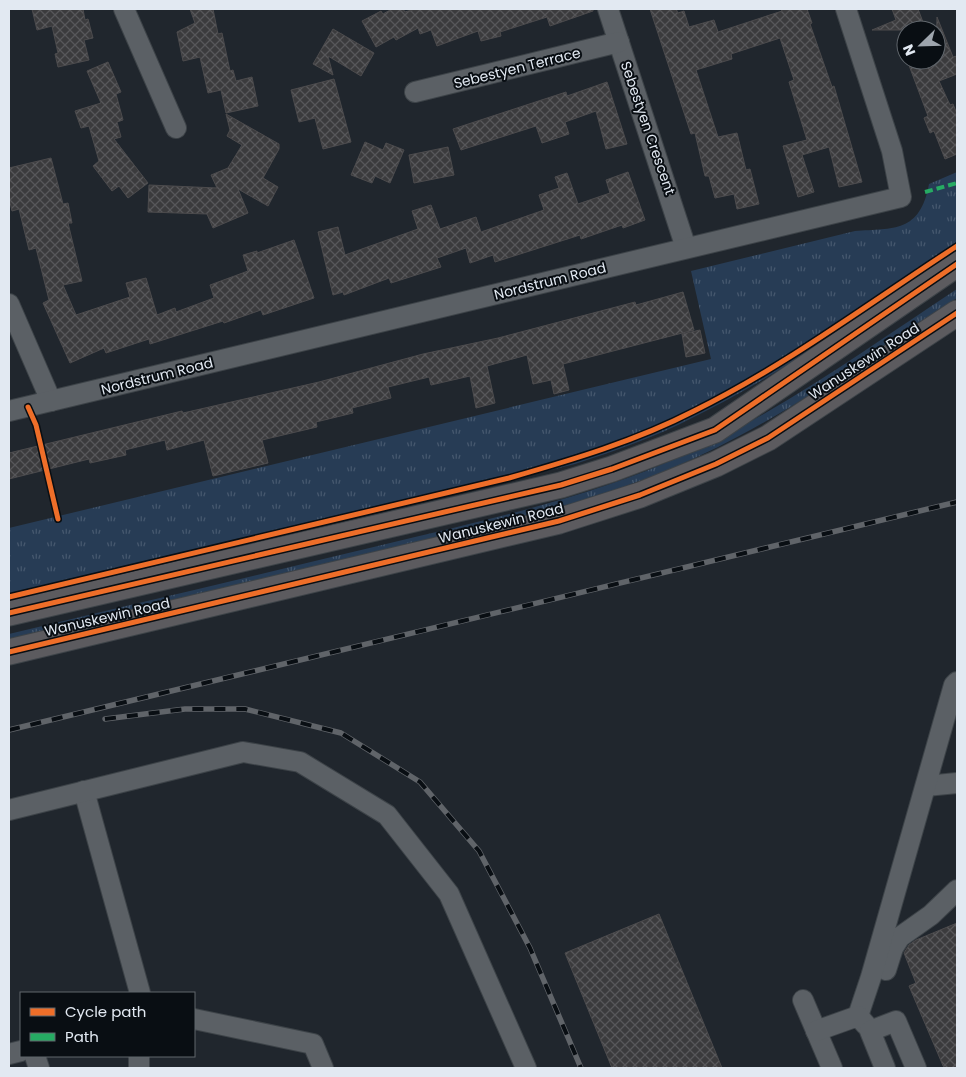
<svg xmlns="http://www.w3.org/2000/svg" width="966" height="1077" font-family="Poppins,sans-serif">
<defs>
<pattern id="grass-tufts" width="24" height="20" patternUnits="userSpaceOnUse" patternTransform="scale(1.25)"><rect width="24" height="20" fill="#273c55"/><path d="M3 7l-1-3M5 7V3M7 7l1-3M15 17l-1-3M17 17v-4M19 17l1-3" fill="none" stroke="#46586e"/></pattern>
<pattern id="building-cross-hatch" width="8" height="8" patternUnits="userSpaceOnUse" patternTransform="scale(1.25)"><rect width="8" height="8" fill="#3b3b3d"/><path d="M0 0l8 8M0 8l8-8" fill="none" stroke="#57575a"/></pattern>
</defs>
<rect width="100%" height="100%" fill="#20262d"/>
<g fill="url(#grass-tufts)">
<path d="M957 172V253C871 309 785 373 692 418 655 437 615 451 575 464L9 603V528L711 359 691 271 855 231C894 228 920 233 929 184Z"/>
<path d="M957 289V298C885 345 815 396 739 436 682 467 623 488 562 508L9 642V634C133 604 258 575 382 545 485 520 590 498 686 454 783 410 869 347 957 289Z"/>
</g>
<g fill="url(#building-cross-hatch)" stroke="#4c4b4d">
<path d="M32 9H83L85 20 88 19 93 38 84 40 89 60 58 67 55 54 58 53 52 26 37 30Z"/>
<path d="M190 9H213L218 34 222 33 230 71 233 70 236 81 252 77 258 106 226 113 221 90 208 93 200 57 183 61 177 32 195 23Z"/>
<path d="M392 9H403L405 12 415 9H593V11L550 26 547 17 500 32 501 36 481 41 478 31 437 46 431 30 420 34 418 28 396 40 394 37 376 47 362 21 381 11 383 14Z"/>
<path d="M650 9H676L678 13 684 11 689 27 714 20 718 32 782 11 781 9H807L812 23 810 24 832 87 834 86 862 182 839 187 829 147 802 155 814 192 798 197 783 146 807 140 789 82 794 80 780 38 731 54 732 59 696 70 718 137 737 133 746 170 750 169 759 204 737 209 734 194 715 198 709 176H705L695 133 691 134Z"/>
<path d="M892 9H918L926 30H872L896 20Z"/>
<path d="M937 17 953 57 957 56V74L939 81 950 105 953 104 957 114V154L945 159 934 131 930 133 924 118 928 116 907 60H936Z"/>
<path d="M333 29 374 53 361 76 328 56 333 75 313 64Z"/>
<path d="M108 62 121 92 116 94 123 120 117 122 121 137 114 139 148 183 128 198 119 186 112 191 93 166 99 161 89 126 81 128 75 111 101 103 87 71Z"/>
<path d="M334 79 351 142 323 149 315 118 299 122 291 90Z"/>
<path d="M607 82 627 144 606 149 596 111 565 122 569 134 542 143 536 126 461 150 453 129 566 92 567 96Z"/>
<path d="M226 114 279 144V149L263 178 278 187 268 206 238 189 248 213 213 228 207 214 148 212 149 185 217 188 211 175 228 168 242 145 227 136 230 130Z"/>
<path d="M365 142 383 150 386 143 404 150 390 183 375 176 372 183 351 175Z"/>
<path d="M448 147 454 175 414 183 409 155Z"/>
<path d="M51 158 63 204 68 203 72 223H68L82 281 63 285 76 315 130 297 126 283 146 278 157 315 175 308 176 312 214 298 210 285 248 271 243 255 257 251V253L294 240 314 298 263 315 261 310 224 323 223 321 150 344 149 339 106 353 104 348 70 363 43 303 49 300 36 248 29 250 19 209 12 211 9 198V168Z"/>
<path d="M628 172 645 220 623 228 622 225 581 239 580 235 495 262 493 255 470 263 466 248 437 258 441 267 391 283 389 278 344 295 343 292 333 295 318 232 338 227 345 255 418 229 412 211 431 205 440 229 476 217 481 232 544 210 539 195 559 188 555 177 567 173 578 204 610 193 606 180Z"/>
<path d="M683 292 694 330 563 364 569 390 554 394 551 380 533 384 527 355 487 366 495 403 476 408 470 376 431 385 429 377 388 387 391 398 352 408 353 413 316 422 317 427 262 440 268 463 213 476 204 440 167 450 165 440 125 450 126 455 90 463 89 459 9 479V453L182 411 183 413 319 382 423 354 498 338 635 302 636 305Z"/>
<path d="M700 330 705 353 686 357 682 334Z"/>
<path d="M659 914 722 1068H612L565 953Z"/>
<path d="M957 923V1068H944L909 986 916 983 904 953 909 945 916 940Z"/>
</g>
<g fill="none" stroke-linecap="round" stroke-linejoin="round">
<g stroke="#3d4348" stroke-width="22">
<g id="minor">
<path d="M124 9 176 128"/>
<path d="M608 9 686 248"/>
<path d="M415 92 619 42"/>
<path d="M9 304 51 401"/>
<path d="M9 411 901 197 892 151 846 9"/>
<path d="M926 786 957 783"/>
<path d="M84 791 140 993"/>
<path d="M9 810 243 752 300 762 387 815 449 894 526 1068"/>
<path d="M886 970 893 948 900 937 931 915 957 890"/>
<path d="M803 1000 832 1068"/>
<path d="M858 1016 871 977 954 685 957 682"/>
<path d="M194 1019 313 1044 323 1068"/>
<path d="M816 1031 858 1016 866 1025"/>
<path d="M9 1054 21 1051"/>
<path d="M35 1056 39 1068"/>
<path d="M139 1056V1068"/>
<path d="M885 1068 870 1031 896 1021 916 1068"/>
</g>
</g>
<g stroke="#3d4348" stroke-width="27">
<g id="major">
<path d="M9 613 561 485 612 469 715 430 957 264"/>
<path d="M9 652 559 521 640 495 716 464 768 438 957 313"/>
</g>
</g>
<use href="#minor" stroke="#5b6065" stroke-width="20"/>
<use href="#major" stroke="#5c5b5f" stroke-width="25"/>
<g stroke="#606469" stroke-width="5.5">
<g id="rail">
<path d="M105 719 185 709H245L341 733 420 782 479 851 530 948 581 1068"/>
<path d="M9 730 957 502"/>
</g>
</g>
<use href="#rail" stroke="#090e13" stroke-width="4" stroke-dasharray="11" stroke-linecap="butt"/>
<path stroke="#26ab63" stroke-width="4" stroke-dasharray="8 4" stroke-linecap="butt" d="M925 192 957 183"/>
<g stroke="#090e13" stroke-width="8">
<g id="cycleway">
<path d="M28 407 36 425 58 519"/>
<path d="M9 597 509 478C572 460 636 441 694 411 787 365 871 302 957 246"/>
<path d="M9 613 561 485 612 469 715 430 957 264"/>
<path d="M9 652 559 521 640 495 716 464 768 438 957 313"/>
</g>
</g>
<use href="#cycleway" stroke="#ee6e29" stroke-width="5"/>
</g>
<g text-anchor="middle" dominant-baseline="central" stroke-width="4" stroke-linejoin="round" paint-order="stroke">
<g font-size="14" fill="#e2e9f2" stroke="#090e13">
<text transform="translate(517 68) rotate(-14)">Sebestyen Terrace</text>
<text transform="translate(648 128) rotate(71)">Sebestyen Crescent</text>
<text transform="translate(550 281) rotate(-14)">Nordstrum Road</text>
<text transform="translate(864 361) rotate(-33)">Wanuskewin Road</text>
<text transform="translate(157 376) rotate(-14)">Nordstrum Road</text>
<text transform="translate(501 523) rotate(-14)">Wanuskewin Road</text>
<text transform="translate(107 617) rotate(-13)">Wanuskewin Road</text>
</g>
</g>
<rect width="966" height="1077" fill="none" stroke="#e2e9f2" stroke-width="20"/>
<rect x="20" y="992" width="175" height="65" fill="#090e13" stroke="#60666c"/>
<rect x="30" y="1008" width="25" height="8" fill="#ee6e29" stroke="#60666c"/>
<text x="65" y="1017" font-size="15" fill="#e2e9f2">Cycle path</text>
<rect x="30" y="1033" width="25" height="8" fill="#26ab63" stroke="#60666c"/>
<text x="65" y="1042" font-size="15" fill="#e2e9f2">Path</text>
<g transform="translate(921 45) rotate(247)"><circle r="24" fill="#090e13" stroke="#60666c"/>
<path d="M0-4L9 19L0 12L-9 19Z" fill="#9ea5ad"/>
<text y="-8" font-size="14" font-weight="bold" text-anchor="middle" fill="#e2e9f2">N</text>
</g>
</svg>
